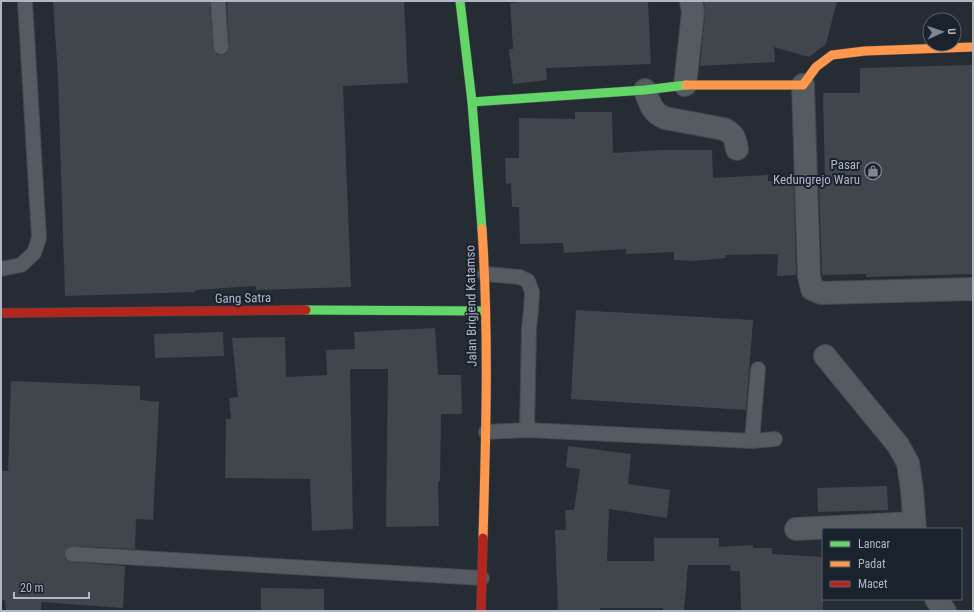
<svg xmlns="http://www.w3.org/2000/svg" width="974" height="612" font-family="'Roboto Condensed',sans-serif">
<rect width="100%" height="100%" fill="#262c33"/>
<g fill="#41464d">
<path d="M53 1H210L213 48 217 54 221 55 226 54 229 47 227 1H404L408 83 343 86 351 287 256 290V286L195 290V292L65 296 58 77Z"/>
<path d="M528 1H648L651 64 546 68 547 80 513 84 509 49H513L510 3Z"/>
<path d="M704 1H837L826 44 809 57 774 47 775 62 700 66 705 13Z"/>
<path d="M973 65V274L866 277V274L822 275 819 184H825L823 93H860V68Z"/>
<path d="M575 112H612L613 153 661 150H712L713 178 768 175V181L794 182 796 275 777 276 778 254 725 255 726 258 693 261 674 260V252L626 254V249L564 253 563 243 520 244 519 207H512L511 183 506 184 505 158H519V118L575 119Z"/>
<path d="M576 310 753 320 746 410 571 399Z"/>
<path d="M435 328 438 375H461L462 414H441L440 481H438L439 526 386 527 388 369H350L353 529 312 531 310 479 225 478 226 419H231L229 398 238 397 232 338 285 337 286 377 327 375 326 350 355 349 354 332Z"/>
<path d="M223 332 224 356 155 358 154 334Z"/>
<path d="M11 381 140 386V400L159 402 153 520 136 519 135 549 72 546 68 547 64 553 65 558 68 561 72 562 125 566 123 608 41 602V611H6L5 600H1V471H8Z"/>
<path d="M568 446 631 454 628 484 670 490 667 518 609 509 607 561H654V538H719V547L753 545V548H772V554L823 557V611H741L740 571H731L730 565H688L684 611H663V608H600V611H558L555 530H566L565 510H574L580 469 566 467Z"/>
<path d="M887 486 888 510 818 512 817 488Z"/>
<path d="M261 588 324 589V611H261Z"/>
</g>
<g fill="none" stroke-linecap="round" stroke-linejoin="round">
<g stroke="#44484e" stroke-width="16">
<g id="lane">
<path d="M218 1 221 47"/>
<path d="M1 269 21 265 34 253 39 238 25 1"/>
<path d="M485 274 520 277 528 281 532 292 531 310 529 328 527 430"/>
<path d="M486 432 527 430 752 441 775 439"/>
<path d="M752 441 758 369"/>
<path d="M72 554 482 578"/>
</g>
</g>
<g stroke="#44484e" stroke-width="24">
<g id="street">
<path d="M685 85 693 12 691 1"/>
<path d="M803 85 809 276 812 289 821 293 973 289"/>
<path d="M645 90C650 103 651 112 665 118L724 129C734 134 735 138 737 149"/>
<path d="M825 356 898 445 908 463 912 490 915 529"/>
<path d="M796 529 914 523"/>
<path d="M936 599 945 611"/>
</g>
</g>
<g stroke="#44484e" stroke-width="10">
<g id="fast">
<path d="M460 1 472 102 482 229"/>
<path d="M472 102 645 90 686 85"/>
<path d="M306 310 485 311"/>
</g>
</g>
<g stroke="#44484e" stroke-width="10">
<g id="slow">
<path d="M686 85H803L816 67 832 55 865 51 973 47"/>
<path d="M482 229C489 332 486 435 483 538"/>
</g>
</g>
<g stroke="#44484e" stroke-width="10">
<g id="jam">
<path d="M1 313 306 310"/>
<path d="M481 611 483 538"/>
</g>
</g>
<use href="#lane" stroke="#565a61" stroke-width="14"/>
<use href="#street" stroke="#565a61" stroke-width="22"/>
<use href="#fast" stroke="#63d668" stroke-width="9"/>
<use href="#slow" stroke="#ff974d" stroke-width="9"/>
<use href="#jam" stroke="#b3261e" stroke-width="9"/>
</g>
<defs>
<g id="shop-ring" transform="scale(0.9)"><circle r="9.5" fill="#1a222d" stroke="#7f8692" stroke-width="1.5"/><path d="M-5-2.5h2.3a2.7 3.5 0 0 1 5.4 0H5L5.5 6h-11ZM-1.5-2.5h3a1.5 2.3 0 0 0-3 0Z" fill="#7f8692"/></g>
</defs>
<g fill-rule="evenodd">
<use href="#shop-ring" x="873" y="171"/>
</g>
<g text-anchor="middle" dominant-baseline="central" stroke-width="4" stroke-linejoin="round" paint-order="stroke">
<g font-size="13" fill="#afb7c5" stroke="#1a222d" text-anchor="end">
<text x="860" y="164">Pasar<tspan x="860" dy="15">Kedungrejo Waru</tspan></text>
</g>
<g font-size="13" fill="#afb7c5" stroke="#1a222d">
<text transform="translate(243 298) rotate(-1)">Gang Satra</text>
<text transform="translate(471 306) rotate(-91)">Jalan Brigjend Katamso</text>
</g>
</g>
<rect width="974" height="612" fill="none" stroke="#afb7c5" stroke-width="4"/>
<rect x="822" y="528" width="140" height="72" fill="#1a222d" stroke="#565e6a"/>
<rect x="830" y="541" width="20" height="6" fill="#63d668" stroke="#565e6a"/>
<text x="858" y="548" font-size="12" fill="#afb7c5">Lancar</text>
<rect x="830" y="561" width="20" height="6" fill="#ff974d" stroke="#565e6a"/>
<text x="858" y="568" font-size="12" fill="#afb7c5">Padat</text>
<rect x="830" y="581" width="20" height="6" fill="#b3261e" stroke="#565e6a"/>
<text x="858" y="588" font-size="12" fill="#afb7c5">Macet</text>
<g transform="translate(942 32) rotate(87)"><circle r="19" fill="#1a222d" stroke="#565e6a"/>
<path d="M0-3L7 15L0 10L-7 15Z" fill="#7f8692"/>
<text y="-6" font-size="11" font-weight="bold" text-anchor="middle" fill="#afb7c5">U</text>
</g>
<path d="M14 592v6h75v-6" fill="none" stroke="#afb7c5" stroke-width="2"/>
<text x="20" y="592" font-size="12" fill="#afb7c5" stroke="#1a222d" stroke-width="3" paint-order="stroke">20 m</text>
</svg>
